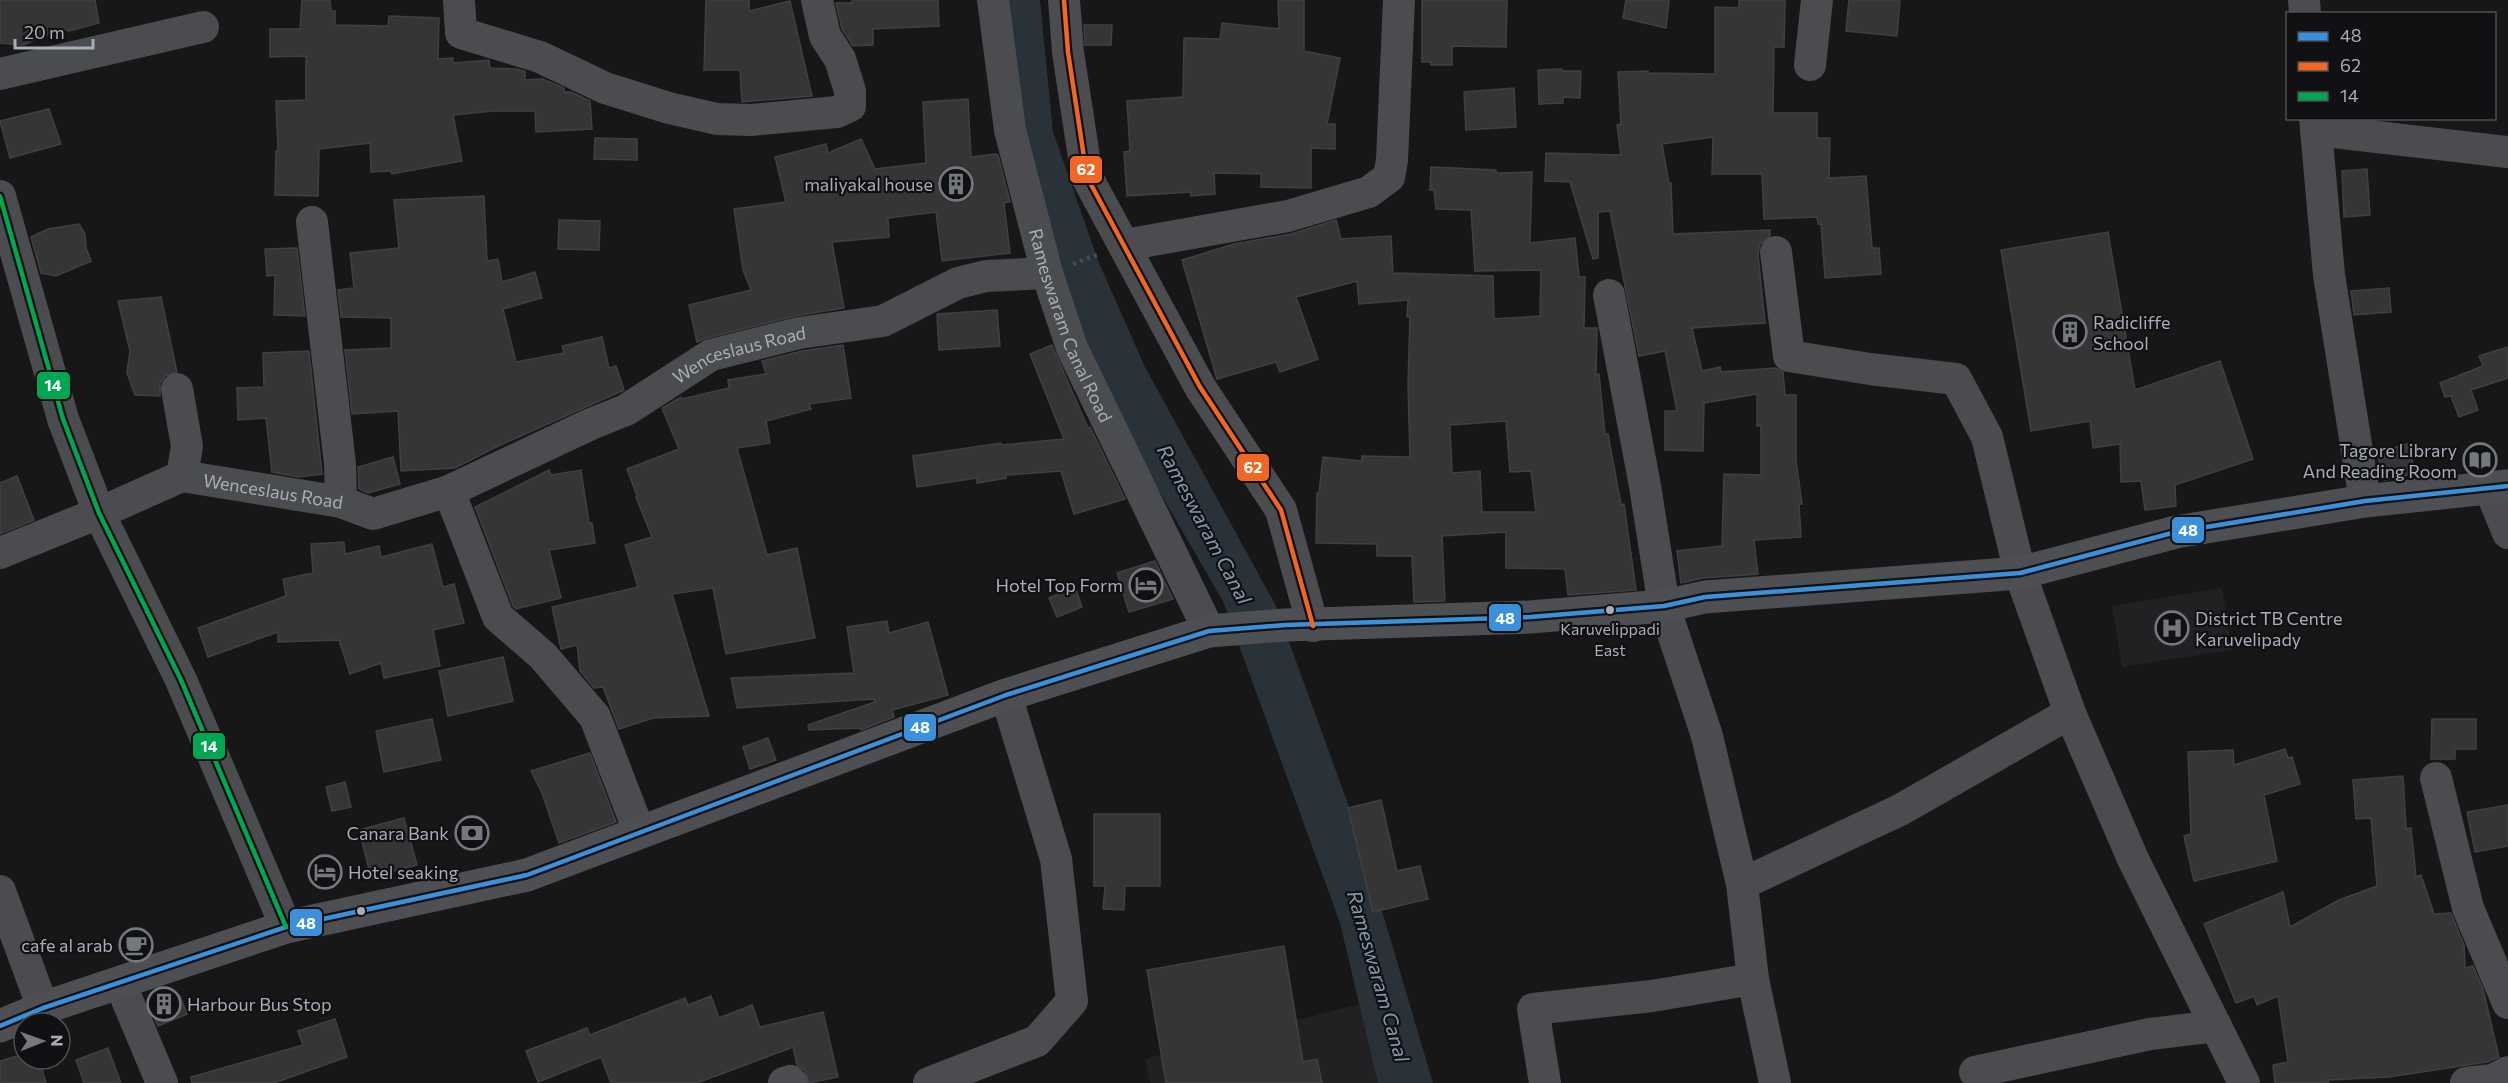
<svg xmlns="http://www.w3.org/2000/svg" width="2508" height="1083" font-family="Commissioner,sans-serif">
<rect width="100%" height="100%" fill="#171717"/>
<g fill="#212123">
<path d="M2222 588 2232 650 2122 667 2112 606Z"/>
<path d="M1360 1004 1378 1083H1150L1145 1059Z"/>
</g>
<path fill="#2a3239" d="M1003 0H1040L1053 132 1099 263 1145 367 1276 606 1361 840 1433 1083H1378L1340 923 1223 601 1077 350 1044 255Z"/>
<g fill="#353536" stroke="#3f4043" stroke-width="1.5" fill-rule="evenodd">
<path d="M0 0H95L99 23 69 31 61 29 23 45 0 43Z"/>
<path d="M302 0H330L331 11H335V25L388 26 389 16 439 18 438 59 453 58V63L489 60 490 68 516 69 525 71V80L543 79 564 88V92H571L590 101 592 129 536 132 535 111H493L453 115 462 161 392 174 391 171 371 172 370 143 319 149 318 196 275 195 276 151H278L276 101 306 100V56L270 57V29H300Z"/>
<path d="M706 0H749V11L790 1 812 96 742 102 740 70H704Z"/>
<path d="M852 0H938L939 26 873 29V45L853 46 842 29 836 3H852Z"/>
<path d="M1278 0H1304V51L1340 58 1327 124H1335V149L1311 148V188L1261 187V174L1214 173 1215 194 1191 196V192L1127 196 1124 152 1130 151 1127 101 1183 97 1184 38 1220 39 1222 23 1279 29Z"/>
<path d="M1422 0H1507L1506 47 1452 46V65H1431V62H1422Z"/>
<path d="M1626 0H1669L1666 28 1623 18Z"/>
<path d="M1739 0H1785L1784 47H1774L1773 113H1817V138H1830L1829 178 1866 176 1872 248H1879L1881 274 1825 278 1821 224H1818L1817 217 1764 219 1762 174H1712L1713 137 1662 144 1669 184 1671 183 1673 234 1770 230V236L1760 244 1758 254 1765 323 1692 328 1702 371 1720 367 1721 372 1776 368 1783 372 1785 395H1796V460L1802 504H1799L1801 537 1754 540 1758 574 1703 578 1681 583 1677 551 1722 546 1724 474 1761 475V426H1757V394L1704 403 1703 451 1665 450V411H1677L1665 351 1639 356 1610 211 1598 212V258L1593 259 1570 182 1545 181 1546 153 1621 155 1617 125 1621 124 1618 72 1648 71V73L1715 74V7L1739 8Z"/>
<path d="M1849 0H1900L1897 36 1846 31Z"/>
<path d="M1084 25H1112L1111 45H1085Z"/>
<path d="M1562 69V71H1581L1580 98 1563 97V103L1539 104 1538 70Z"/>
<path d="M1514 88 1516 127 1466 130 1464 92Z"/>
<path d="M968 99 971 157 995 154 998 155 1010 202 1004 203 1010 253 942 261 936 212 888 218 889 237 832 242 844 308 795 316 707 338 697 342 689 305 751 290 743 270 734 209 786 202 775 157 826 144 828 153 861 139 875 169 926 163 923 102Z"/>
<path d="M49 109 61 144 10 158 0 121Z"/>
<path d="M595 138 637 139V160L594 159Z"/>
<path d="M1431 167 1496 170V173L1532 172 1530 243 1575 238 1579 277H1585L1584 328H1597L1596 375 1599 374 1605 434H1608L1621 505 1624 504 1636 590 1568 595 1565 569 1506 568V532L1442 536 1445 601 1414 602 1412 556H1377V544L1316 543 1317 493H1319L1323 457 1362 461V456L1410 457 1408 385 1410 317H1407L1408 300 1359 304 1357 281 1296 297 1318 359 1280 372 1276 362 1217 379 1182 260 1234 244 1291 234 1336 220 1341 239 1391 236 1393 273 1493 276 1494 319 1540 316 1541 270 1475 271 1471 210 1436 209 1434 190H1430ZM1506 421 1510 472 1531 471 1536 512H1482L1480 471 1452 473 1450 425Z"/>
<path d="M2367 169 2370 215 2344 217 2342 171Z"/>
<path d="M484 196 487 261 498 259 502 282 535 272 542 298 503 309 516 362 564 353 562 346 602 337 609 368 616 366 624 390 496 447 455 468 401 471 398 411 352 414 345 350 391 348V318L341 317 338 290 354 288 350 253 399 248 394 200Z"/>
<path d="M559 220 600 221 599 250 558 249Z"/>
<path d="M79 224 85 234 86 248 91 261 56 276 41 273 31 237 48 229Z"/>
<path d="M2108 232 2135 390 2220 361 2253 459 2175 485 2176 506 2145 510 2141 481 2121 482 2120 444 2093 448 2090 421 2031 431 2001 250Z"/>
<path d="M297 248 305 316 274 315 275 275 267 276 265 249Z"/>
<path d="M2389 288 2391 312 2354 315 2351 291Z"/>
<path d="M161 297 177 372 165 376 160 383V396L135 395 127 373 130 351 118 301Z"/>
<path d="M997 310 1000 346 939 350 937 314Z"/>
<path d="M843 345 851 398 809 404 811 409 766 421 770 443 737 448 767 555 797 548 815 638 726 654 713 588 672 594 709 716 653 718 619 729 603 687 594 688 580 671 577 645 561 649 552 607 638 587 625 545 652 537 636 497 637 496 627 469 679 449 662 408 681 397 682 399 729 388 728 380 766 374 762 361 802 351Z"/>
<path d="M1052 345 1088 428 1090 427 1125 499 1074 514 1061 471 1006 475V478L977 483V478L917 487 913 456 1001 443V445L1064 439 1030 354Z"/>
<path d="M2508 347V378L2471 390 2478 410 2459 417 2451 396 2445 397 2440 383 2483 366 2479 356Z"/>
<path d="M309 351 322 474 299 477 272 472 266 418 238 420 237 388 264 387 263 353Z"/>
<path d="M2407 444 2416 473 2385 480 2377 453Z"/>
<path d="M393 457 400 484 368 493 359 489 358 467Z"/>
<path d="M549 470 551 475 581 470 589 523H592L595 543 549 550 561 598 516 609 513 606 475 507Z"/>
<path d="M17 476 34 520 0 534V483Z"/>
<path d="M344 542 345 554 379 546 381 557 432 544 443 587 454 584 464 623 433 630 440 666 384 678 381 663 350 674 339 640 278 642V632L208 657 198 628 286 596 283 579 313 573 311 544Z"/>
<path d="M1155 561 1173 599 1129 612 1117 573Z"/>
<path d="M1075 587 1082 607 1057 617 1049 598Z"/>
<path d="M887 621 889 633 928 622 948 695 892 710 894 717 861 730 860 728 809 730 808 725 875 702 874 699 737 708 731 678 854 673 847 627Z"/>
<path d="M503 657 513 701 448 716 439 671Z"/>
<path d="M432 719 441 760 384 772 376 731Z"/>
<path d="M2432 719H2476V749H2455V759H2431Z"/>
<path d="M768 738 776 760 750 769 743 747Z"/>
<path d="M2285 749 2288 758 2292 757 2300 784 2264 795 2277 861 2194 881 2184 836 2191 834 2188 752 2233 750 2234 765Z"/>
<path d="M590 753 616 822 559 843 542 793 531 771Z"/>
<path d="M2403 776 2406 829 2411 828 2416 877 2421 875 2434 914 2451 913 2464 945 2465 968 2473 966 2483 989 2499 1057 2487 1062 2389 1077 2328 1080 2329 1083H2275L2273 1065 2288 1062 2278 996 2257 1005 2254 996 2236 1003 2204 924 2283 892 2290 927 2339 900 2377 886 2371 818 2356 819 2353 780Z"/>
<path d="M345 782 351 807 332 811 326 787Z"/>
<path d="M1381 800 1397 871 1420 866 1428 899 1373 912 1348 808Z"/>
<path d="M2508 805V846L2475 852 2467 812Z"/>
<path d="M1094 814H1160V886H1125L1124 910 1103 909 1105 886H1094Z"/>
<path d="M404 818 417 865 371 877 359 830Z"/>
<path d="M1284 946 1303 1062 1317 1059 1322 1083H1166L1147 970Z"/>
<path d="M151 993 180 996 187 1014 158 1026 147 1001Z"/>
<path d="M711 996 719 1018 752 1005 760 1027 823 1012 838 1077 809 1083 805 1071 797 1065 793 1047 697 1083H611L601 1057 538 1082 526 1051 587 1028 590 1035 685 998 688 1005Z"/>
<path d="M335 1019 347 1057 274 1083H192L191 1077 303 1045 298 1031Z"/>
<path d="M108 1048 121 1083H84L76 1060Z"/>
<path d="M24 1054V1059H39L46 1083H0V1061Z"/>
</g>
<g fill="none" stroke-linecap="round" stroke-linejoin="round">
<path stroke="#4d4e52" stroke-width="4" stroke-dasharray="3 4.5" stroke-linecap="butt" d="M1073 264 1097 255"/>
<g stroke="#4b4c50" stroke-width="32">
<path d="M459 0 461 33 540 57 605 88 669 108 717 119 751 120 837 112 850 106V91L840 59 825 36 817 0"/>
<path id="s1" d="M993 0 1010 130 1047 273 1072 348 1209 631"/>
<path d="M1064 0 1068 52 1087 177 1200 387 1281 510 1313 626"/>
<path d="M2304 0 2305 14"/>
<path d="M1810 65 1817 0"/>
<path d="M0 74 203 27"/>
<path d="M2315 118 2329 275 2365 501"/>
<path d="M2316 130 2508 152"/>
<path d="M0 196 63 419 99 513 181 680 286 927"/>
<path d="M312 222 340 464 341 502"/>
<path d="M1125 245 1288 216 1369 192 1389 177 1392 160 1399 0"/>
<path d="M1776 252 1789 356 1870 369 1956 379 1987 437 2020 573 2070 713 2133 859 2244 1083"/>
<path d="M1609 295 1645 486 1664 606 1707 736 1742 884 1753 979 1775 1083"/>
<path d="M177 389 187 446 182 476"/>
<path d="M2490 489 2508 533"/>
<path d="M449 491 498 617 543 656 595 717 639 831"/>
<path id="s2" d="M0 553 99 513 182 476 341 502 373 514 449 491 591 424 626 410 711 355 799 333 883 321 958 283 986 276 1047 273"/>
<path d="M2436 778 2468 908 2508 1003"/>
<path d="M1742 884 1900 810 2070 713"/>
<path d="M0 891 43 1008"/>
<path d="M120 983 162 1083"/>
<path d="M1975 1072 2150 1034 2216 1026"/>
<path d="M784 1083 790 1081 792 1083"/>
<path d="M929 1083 1037 1041 1072 1001 1056 859 1006 695"/>
<path d="M1545 1083 1533 1009 1652 996 1753 979"/>
<path d="M2466 1083 2492 1080 2508 1072"/>
</g>
<path stroke="#4d4f52" stroke-width="33" d="M0 1026 43 1008 286 927 527 875 1006 695 1209 631 1285 625 1530 617 1664 606 1705 597 2020 573 2176 532 2365 501 2508 486"/>
<g stroke="#111113" stroke-width="9">
<path id="bus-1" d="M0 1026 43 1008 286 927 527 875 1006 695 1209 631 1285 625 1530 617 1664 606 1705 597 2020 573 2176 532 2365 501 2508 486"/>
</g>
<g stroke="#111113" stroke-width="9">
<path id="bus-2" d="M1064 0 1068 52 1087 177 1200 387 1281 510 1313 626"/>
</g>
<g stroke="#111113" stroke-width="9">
<path id="bus-3" d="M0 196 63 419 99 513 181 680 286 927"/>
</g>
<use href="#bus-1" stroke="#3a90db" stroke-width="4.5"/>
<use href="#bus-2" stroke="#f26522" stroke-width="4.5"/>
<use href="#bus-3" stroke="#00a651" stroke-width="4.5"/>
</g>
<defs>
<g id="building-ring" transform="scale(1.725)"><circle r="9.5" fill="#111113" stroke="#757880" stroke-width="1.5"/><path d="M-4-6H4V6H1V3H-1V6H-4ZM-2.5-4.3h1.7v1.8h-1.7ZM.8-4.3h1.7v1.8H.8ZM-2.5-1h1.7V.8h-1.7ZM.8-1h1.7V.8H.8Z" fill="#757880"/></g>
<g id="library-ring" transform="scale(1.725)"><circle r="9.5" fill="#111113" stroke="#757880" stroke-width="1.5"/><path d="M-6-4Q-3-5.5-.7-3.5V5Q-3 3-6 4ZM6-4Q3-5.5 .7-3.5V5Q3 3 6 4Z" fill="#757880"/></g>
<g id="hotel-ring" transform="scale(1.725)"><circle r="9.5" fill="#111113" stroke="#757880" stroke-width="1.5"/><path d="M-6-4.5h1.5V1H6V5H4.5V3h-9V5H-6ZM-4 0a1.8 1.8 0 1 1 3.6 0ZM.5 0V-2.5h3Q6-2.5 6 0Z" fill="#757880"/></g>
<g id="hospital-ring" transform="scale(1.725)"><circle r="9.5" fill="#111113" stroke="#757880" stroke-width="1.5"/><path d="M-5-5h3v3.5h4V-5h3V5h-3V1.5h-4V5h-3Z" fill="#757880"/></g>
<g id="bank-ring" transform="scale(1.725)"><circle r="9.5" fill="#111113" stroke="#757880" stroke-width="1.5"/><path d="M-6-4H6V4H-6ZM0-2.3a2.3 2.3 0 1 0 0 4.6a2.3 2.3 0 1 0 0-4.6Z" fill="#757880"/></g>
<g id="cafe-ring" transform="scale(1.725)"><circle r="9.5" fill="#111113" stroke="#757880" stroke-width="1.5"/><path d="M-5.5-4.5H6V0H3Q3 3.5 0 3.5H-2.5Q-5.5 3.5-5.5 0ZM3-3.2v2h1.7v-2ZM-6 4.5H4V6H-6Z" fill="#757880"/></g>
</defs>
<g fill-rule="evenodd">
<use href="#building-ring" x="956" y="184"/>
<use href="#building-ring" x="2070" y="332"/>
<use href="#library-ring" x="2480" y="460"/>
<use href="#hotel-ring" x="1146" y="585"/>
<use href="#hospital-ring" x="2172" y="628"/>
<use href="#bank-ring" x="472" y="833"/>
<use href="#hotel-ring" x="325" y="872"/>
<use href="#cafe-ring" x="136" y="945"/>
<use href="#building-ring" x="164" y="1004"/>
</g>
<g fill="#a8adb8" stroke="#111113" stroke-width="2">
<circle cx="1610" cy="610" r="5"/>
<circle cx="361" cy="911" r="5"/>
</g>
<g text-anchor="middle" dominant-baseline="central" stroke-width="4.5" stroke-linejoin="round" paint-order="stroke">
<g font-size="16" fill="#a8adb8" stroke="#111113">
<text x="1610" y="628">Karuvelippadi<tspan x="1610" dy="21">East</tspan></text>
</g>
<g font-size="18" fill="#a8adb8" stroke="#111113" text-anchor="end">
<text x="933" y="184">maliyakal house</text>
<text x="2093" y="322" text-anchor="start">Radicliffe<tspan x="2093" dy="21">School</tspan></text>
<text x="2457" y="450">Tagore Library<tspan x="2457" dy="21">And Reading Room</tspan></text>
<text x="1123" y="585">Hotel Top Form</text>
<text x="2195" y="618" text-anchor="start">District TB Centre<tspan x="2195" dy="21">Karuvelipady</tspan></text>
<text x="449" y="833">Canara Bank</text>
<text x="348" y="872" text-anchor="start">Hotel seaking</text>
<text x="113" y="945">cafe al arab</text>
<text x="187" y="1004" text-anchor="start">Harbour Bus Stop</text>
</g>
<g font-size="18" fill="#a8adb8" stroke="#111113">
<text stroke="none"><textPath href="#s1" startOffset="336">Rameswaram Canal Road</textPath></text>
<text stroke="none"><textPath href="#s2" startOffset="795">Wenceslaus Road</textPath></text>
<text stroke="none"><textPath href="#s2" startOffset="290">Wenceslaus Road</textPath></text>
</g>
<g font-size="20" font-style="italic" fill="#7f9bb3" stroke="#111113">
<text transform="translate(1205 524) rotate(62)">Rameswaram Canal</text>
<text transform="translate(1379 976) rotate(74)">Rameswaram Canal</text>
</g>
</g>
<g stroke="#111113" stroke-width="2">
<rect x="1069" y="155" width="34" height="29" rx="6" fill="#f26522"/>
<rect x="36" y="371" width="35" height="29" rx="6" fill="#00a651"/>
<rect x="1236" y="453" width="34" height="29" rx="6" fill="#f26522"/>
<rect x="2171" y="516" width="34" height="28" rx="6" fill="#3a90db"/>
<rect x="1488" y="603" width="34" height="29" rx="6" fill="#3a90db"/>
<rect x="903" y="713" width="34" height="29" rx="6" fill="#3a90db"/>
<rect x="192" y="732" width="34" height="28" rx="6" fill="#00a651"/>
<rect x="289" y="908" width="34" height="29" rx="6" fill="#3a90db"/>
</g>
<g font-size="16" text-anchor="middle" font-weight="bold" fill="#fff">
<text x="1086" y="175">62</text>
<text x="53" y="391">14</text>
<text x="1253" y="473">62</text>
<text x="2188" y="536">48</text>
<text x="1505" y="624">48</text>
<text x="920" y="733">48</text>
<text x="209" y="752">14</text>
<text x="306" y="929">48</text>
</g>
<rect x="2286" y="12" width="210" height="108" fill="#111113" stroke="#4d4f55" stroke-width="1.5"/>
<rect x="2298" y="32" width="30" height="9" fill="#3a90db" stroke="#4d4f55" stroke-width="1.5"/>
<text x="2340" y="42" font-size="18" fill="#a8adb8">48</text>
<rect x="2298" y="62" width="30" height="9" fill="#f26522" stroke="#4d4f55" stroke-width="1.5"/>
<text x="2340" y="72" font-size="18" fill="#a8adb8">62</text>
<rect x="2298" y="92" width="30" height="9" fill="#00a651" stroke="#4d4f55" stroke-width="1.5"/>
<text x="2340" y="102" font-size="18" fill="#a8adb8">14</text>
<g transform="translate(42 1041) rotate(89)"><circle r="28" fill="#111113" stroke="#4d4f55" stroke-width="1.5"/>
<path d="M0-4.5L10 22L0 15L-10 22Z" fill="#757880"/>
<text y="-9" font-size="16" font-weight="bold" text-anchor="middle" fill="#a8adb8">N</text>
</g>
<path d="M15 39v9h78v-9" fill="none" stroke="#a8adb8" stroke-width="3"/>
<text x="24" y="39" font-size="18" fill="#a8adb8" stroke="#111113" stroke-width="4.5" paint-order="stroke">20 m</text>
</svg>
